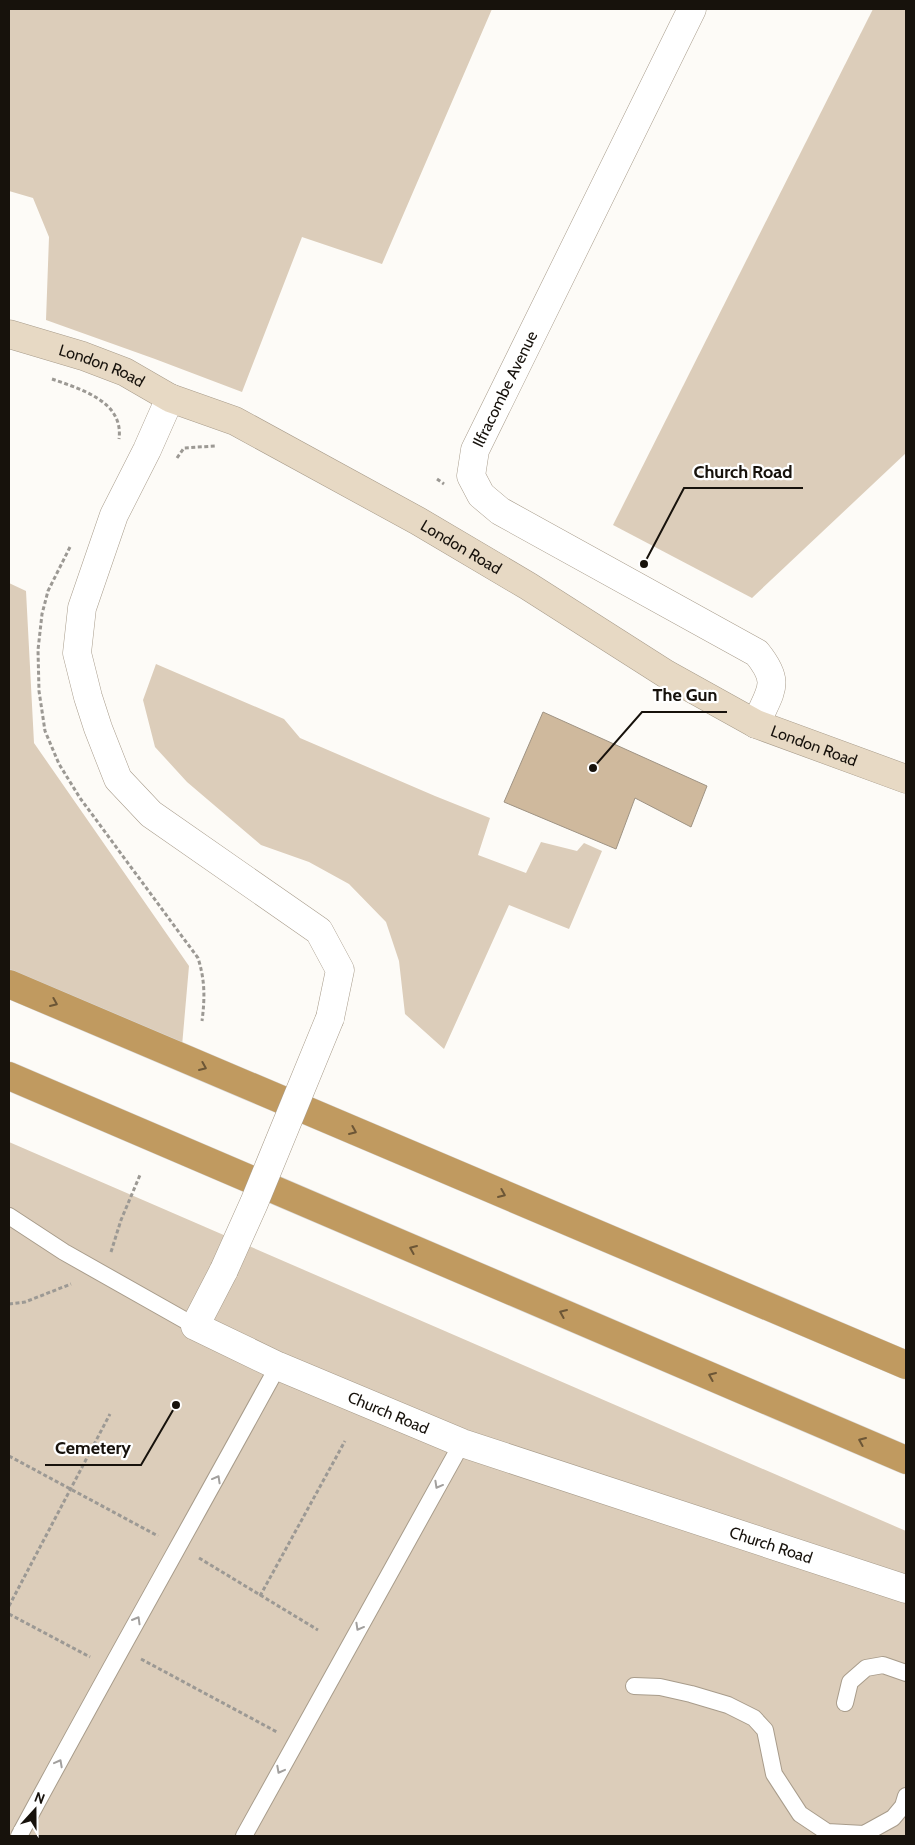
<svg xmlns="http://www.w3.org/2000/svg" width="915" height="1845" font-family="Cabin,sans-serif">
<rect width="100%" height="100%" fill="#fdfbf7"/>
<g fill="#dccdba">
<path d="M9 9H492L382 264 302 237 242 392 155 359 46 320 49 237 33 198 9 191Z"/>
<path d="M873 9H906V453L752 598 613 525Z"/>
<path d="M9 583 26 591 34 743 189 966 182 1046 9 971Z"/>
<path d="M156 664 284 719 300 738 435 796 490 818 478 855 526 873 541 842 577 851 584 843 602 851 569 929 509 905 444 1049 405 1014 399 961 386 922 349 884 309 862 261 845 187 782 155 747 143 700Z"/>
<path d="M9 1142 906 1531V1836H9Z"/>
</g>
<path fill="#cfb99d" stroke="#9f9383" d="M543 712 707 786 691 827 635 798 616 849 504 802Z"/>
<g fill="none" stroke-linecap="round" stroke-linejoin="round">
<g stroke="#a89c8b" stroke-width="18">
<g id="service">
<path d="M9 1216 64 1252 195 1326"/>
<path d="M634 1686 660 1687 691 1694 728 1705 754 1718 765 1730 774 1774 800 1814 827 1832 864 1834 893 1818 903 1806 906 1796"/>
<path d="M845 1703 850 1682 866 1668 883 1665 906 1673"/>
<path d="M19 1836C104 1678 192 1523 278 1366"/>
<path d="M244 1836 462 1443"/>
</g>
</g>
<g stroke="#a89c8b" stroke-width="29">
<g id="minor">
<path d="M692 9 475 450 471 476 481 495 500 511 757 653C782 684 770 690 756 724"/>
<path d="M170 398 147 450 114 515 82 608 77 653 88 697 98 728 118 779 151 814 319 931 340 970 330 1018"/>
<path id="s1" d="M224 1270 195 1326 278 1366 462 1443 906 1589"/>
</g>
</g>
<g stroke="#a89c8b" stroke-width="29">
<g id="secondary">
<path id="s2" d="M9 334 83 356 125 372 170 398 235 421 418 521 528 586 666 674 756 724 906 779"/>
</g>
</g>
<g stroke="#dad9d8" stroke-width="29">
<g id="trunk">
<path d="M9 984 906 1365"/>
<path d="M9 1076 906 1460"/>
</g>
</g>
<g stroke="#9c9994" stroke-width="3" stroke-dasharray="4 2.5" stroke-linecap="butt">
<path d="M52 379C80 389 124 401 119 439"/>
<path d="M177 458 184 448 215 446"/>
<path d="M437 479 444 484"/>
<path d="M70 547 48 591 42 614 38 650 39 691 45 731 59 764 80 798 198 958C205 980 205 998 202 1021"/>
<path d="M111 1252 121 1220 140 1175"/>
<path d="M9 1304 25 1302 71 1284"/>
<path d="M9 1456 158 1536"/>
<path d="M199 1558 318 1630"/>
<path d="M260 1596 345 1441"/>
<path d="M9 1606 110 1414"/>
<path d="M9 1614 90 1657"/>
<path d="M141 1659 277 1732"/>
</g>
<use href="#service" stroke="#fff" stroke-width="16"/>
<use href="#minor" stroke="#fff" stroke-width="28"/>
<use href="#secondary" stroke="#e7d9c4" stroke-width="28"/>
<use href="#trunk" stroke="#c09a60" stroke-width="28"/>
<g stroke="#a89c8b" stroke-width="29" stroke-linecap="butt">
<path id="minor-bridge" d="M224 1270 254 1203 330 1018"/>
</g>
<use href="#minor-bridge" stroke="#fff" stroke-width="28"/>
</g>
<defs><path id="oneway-chevron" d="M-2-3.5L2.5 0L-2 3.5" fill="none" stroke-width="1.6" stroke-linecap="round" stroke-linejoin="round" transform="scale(1.25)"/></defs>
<g stroke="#6c5636">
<use href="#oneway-chevron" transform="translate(54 1003) rotate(23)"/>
<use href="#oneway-chevron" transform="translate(203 1067) rotate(23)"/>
<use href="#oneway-chevron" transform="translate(353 1131) rotate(23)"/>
<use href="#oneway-chevron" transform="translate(502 1194) rotate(23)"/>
<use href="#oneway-chevron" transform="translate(413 1249) rotate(-157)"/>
<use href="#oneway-chevron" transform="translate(563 1313) rotate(-157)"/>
<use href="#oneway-chevron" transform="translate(712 1376) rotate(-157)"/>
<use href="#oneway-chevron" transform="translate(862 1441) rotate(-157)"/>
</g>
<g stroke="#a2a09e">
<use href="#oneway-chevron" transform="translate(217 1479) rotate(-61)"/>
<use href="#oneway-chevron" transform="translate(438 1485) rotate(119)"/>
<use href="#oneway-chevron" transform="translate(137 1620) rotate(-60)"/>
<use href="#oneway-chevron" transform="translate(359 1627) rotate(119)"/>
<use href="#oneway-chevron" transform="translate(59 1763) rotate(-62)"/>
<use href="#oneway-chevron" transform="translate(280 1770) rotate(118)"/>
</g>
<g text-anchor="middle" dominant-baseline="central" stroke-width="4.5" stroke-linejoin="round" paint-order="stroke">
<g font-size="16" fill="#17120c" stroke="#fff">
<text stroke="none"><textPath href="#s2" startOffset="98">London Road</textPath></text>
<text transform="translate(505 389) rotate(-64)">Ilfracombe Avenue</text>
<text stroke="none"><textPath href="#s2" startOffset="502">London Road</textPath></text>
<text stroke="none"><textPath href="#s2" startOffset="908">London Road</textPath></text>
<text stroke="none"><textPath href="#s1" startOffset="275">Church Road</textPath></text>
<text stroke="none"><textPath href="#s1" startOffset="680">Church Road</textPath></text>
</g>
</g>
<path fill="none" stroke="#17120c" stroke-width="2" d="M644 564L684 488H803M593 768L642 712H727M176 1405L141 1465H45"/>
<g fill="#17120c" stroke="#fff" stroke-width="2">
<circle cx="644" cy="564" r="5"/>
<circle cx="593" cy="768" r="5"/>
<circle cx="176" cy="1405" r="5"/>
</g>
<g font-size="18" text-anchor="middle" font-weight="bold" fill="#17120c" stroke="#fff" stroke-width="4.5" stroke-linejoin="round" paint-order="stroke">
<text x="743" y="478">Church Road</text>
<text x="685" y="701">The Gun</text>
<text x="93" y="1454">Cemetery</text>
</g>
<rect width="915" height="1845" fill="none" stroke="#17120c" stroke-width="20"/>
<g transform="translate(35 1810) rotate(21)" stroke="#ffffff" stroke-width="4" paint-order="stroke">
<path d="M0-4L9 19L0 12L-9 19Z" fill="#17120c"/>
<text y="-8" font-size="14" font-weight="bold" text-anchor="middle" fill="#17120c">N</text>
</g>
</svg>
